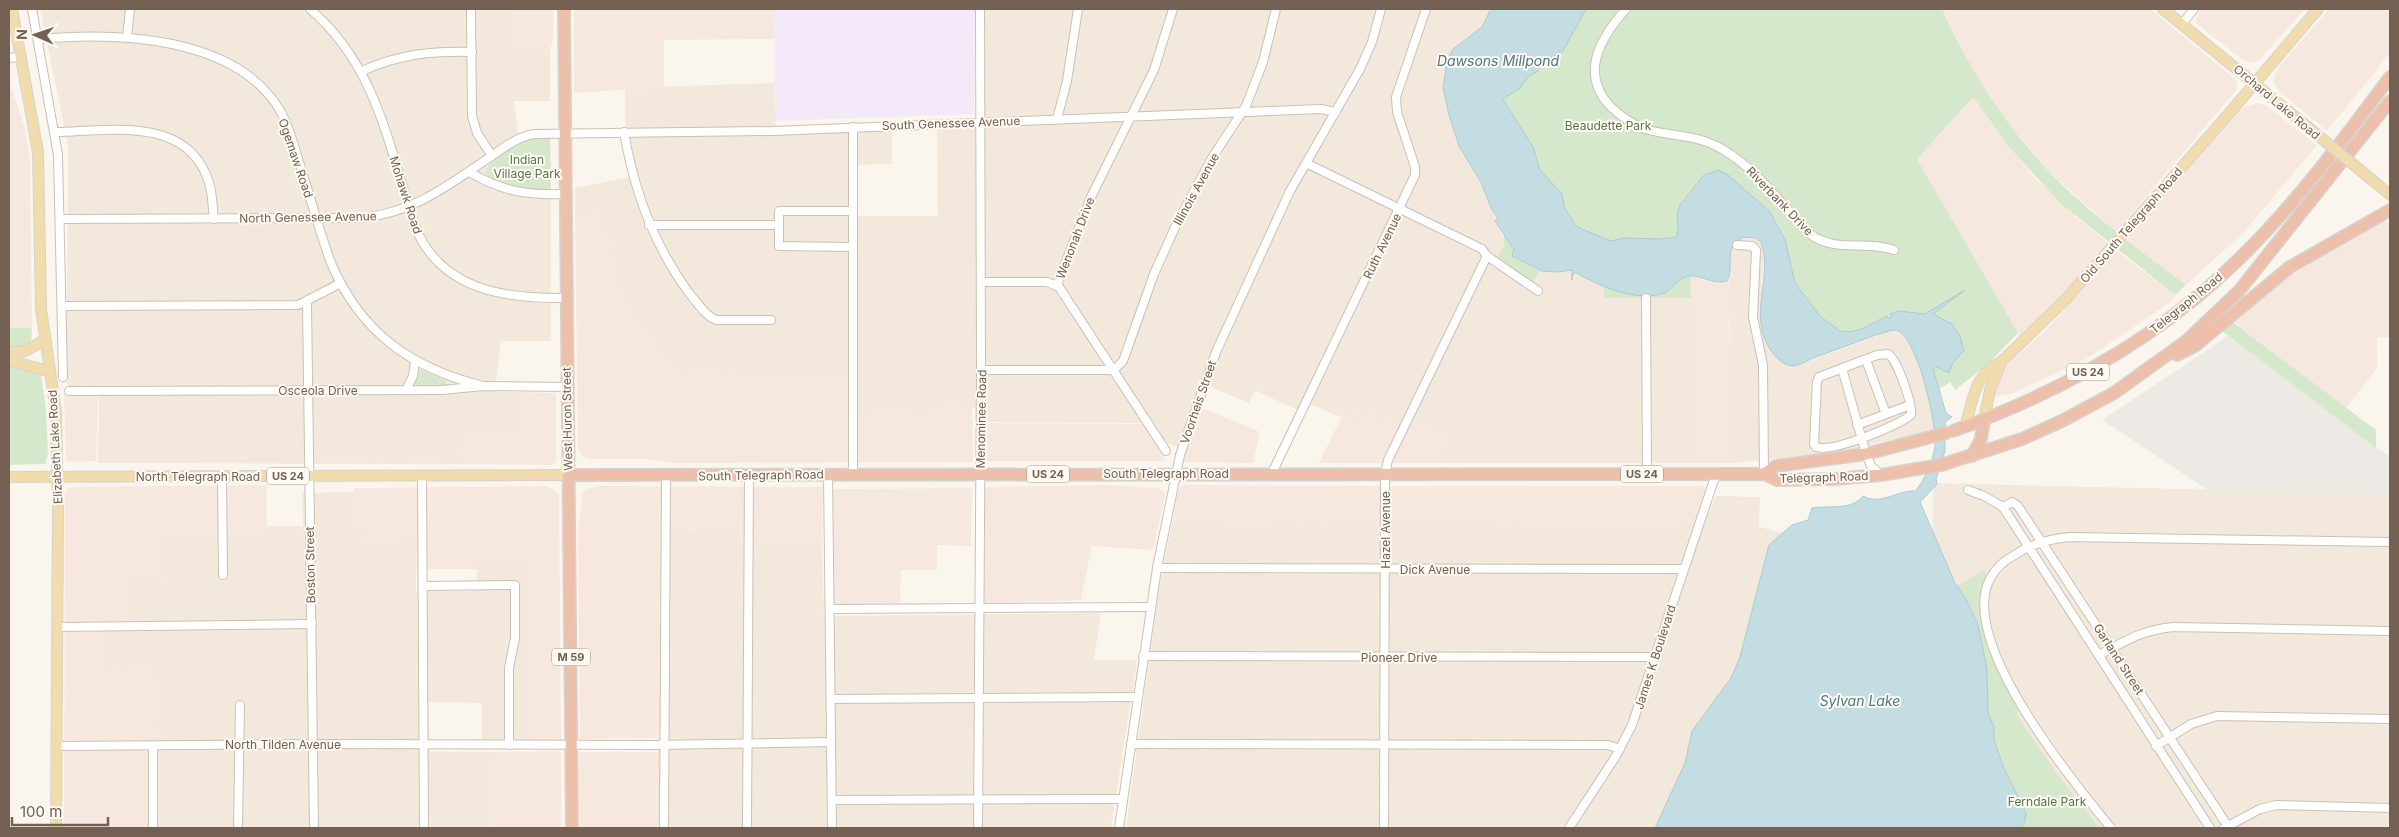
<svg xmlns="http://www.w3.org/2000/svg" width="2399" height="837" font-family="Inter,sans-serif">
<rect width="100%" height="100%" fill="#fbf6ed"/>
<g fill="#f2e9dc">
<path d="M40 9H513L514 51H550V101H514L518 135 530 130 550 129 551 194V341H501L495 392H517V434L461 433 460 464 98 463 99 391H70L64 376 67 298 68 145Z"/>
<path d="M984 9H1491L1482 27 1453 49 1443 88 1449 115 1459 146 1481 182 1492 210 1498 218 1495 221 1504 238 1539 269 1558 272 1572 270 1573 280 1576 273 1604 286V298H1691V463H1438L1452 438 1404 417 1399 428 1354 423 1303 401 1299 410 1255 391 1249 403 1201 383 1178 447 1165 442 1150 419 1144 423 985 422V408H972L936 407V416L856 415V378L678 375 681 370 669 360 643 329 610 275 619 270 595 215 575 221V188L636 176 627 128 625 127V88L774 83 776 134 892 131V164L849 165V216H938L937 129 984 126Z"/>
<path d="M1744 237 1759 240 1762 246 1764 257 1760 316 1769 348 1786 365 1795 366 1893 330 1901 332 1917 357 1919 371 1927 387 1935 431 1875 443 1852 451 1734 463V354L1730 353V321H1728L1729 252 1737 240Z"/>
<path d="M1933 483 2390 494V828H1930Z"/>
<path d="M353 492V531L368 530 417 542 416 591H477V559H523V741L482 742V703L428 702 430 752H491L490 828H159L156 672H103L102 621H131L129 579 163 536 267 534V526H303L302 493Z"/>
<path d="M1716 496 1760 497 1759 527 1834 545 1717 828H1126L1159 589 1172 524 1703 526Z"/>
<path d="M740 529 742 544H822L824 616 1101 613 1094 660H1137L1111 828H656L661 530Z"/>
</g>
<g fill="#f7e8df">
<path d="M513 9H553V39L550 51H514Z"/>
<path d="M574 9H774V39L664 40V87L574 93Z"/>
<path d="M1942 9H2150L2233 77 2237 83V89L2116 232 2051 173 2013 129 1974 73Z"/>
<path d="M2201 9H2305L2260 59 2253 63 2244 61 2197 24 2196 20Z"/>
<path d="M2329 9H2390V53L2327 131 2278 90 2273 81 2277 69Z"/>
<path d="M9 80 25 128 30 160 32 328H9Z"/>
<path d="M1973 96 1995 129 2033 176 2076 217 2107 242 2067 289 2020 337 1917 159Z"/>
<path d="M2258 103 2267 106 2317 145 2244 232 2186 285 2126 239 2243 108Z"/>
<path d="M595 215 619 270 610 275 643 329 669 360 681 370 678 375 856 378 857 415 936 416V407L972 408 973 462 673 463 649 459H588L582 456 578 449 575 221Z"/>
<path d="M2379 219 2390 223V337L2377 338V368L2346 408 2235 323 2266 292Z"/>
<path d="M2117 251 2175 295 2172 301 2088 358 2011 394 1991 397 2005 367 2047 329Z"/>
<path d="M1690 276 1717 283 1728 280 1730 353 1734 354V463H1691Z"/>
<path d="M517 392 556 393V461L552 465 460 464 461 433H517Z"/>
<path d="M64 394 98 395 96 461 66 462Z"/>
<path d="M1199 407 1260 432 1253 463 1185 462 1183 459Z"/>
<path d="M1360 409 1398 428 1404 417 1452 438 1438 463H1319L1341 418 1354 423Z"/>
<path d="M985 423 1144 424 1161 451 1165 461H987Z"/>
<path d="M267 485V534L164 536V580L129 579 131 621H102L103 672 156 671 159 828H64L65 492 70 487Z"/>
<path d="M1105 485 1158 488 1163 490 1165 495 1153 550 1092 546 1081 600 984 603V487Z"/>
<path d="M1183 485 1381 486 1380 525 1172 524 1175 502 1179 488Z"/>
<path d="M546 486 555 490 559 495 561 741H523L522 559H478L477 569H417V542L367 543 368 530 353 531V492L354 488Z"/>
<path d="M597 486 823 487 822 544H742L740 529 661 530 657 738 580 739 578 530 583 491Z"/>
<path d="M1389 486H1703L1707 490 1694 526 1389 525Z"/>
<path d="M972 488 971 546 937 545V570H901L900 603 839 605 835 603 832 599V495L835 489Z"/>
<path d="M558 751 561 753V828H490L491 752Z"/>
<path d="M579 752H657L656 828H580Z"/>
</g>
<path fill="#ede9e5" d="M2228 336 2390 457V495L2209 491 2102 420Z"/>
<path fill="#f3e9f8" d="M774 9H975L974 114 775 121Z"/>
<g fill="#d6e8cc">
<path d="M1524 9H1942C1973 78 2017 143 2073 195 2109 228 2148 256 2186 285L2175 295 2060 203 2008 146 1973 97 1917 159 2018 333 1989 363 1955 390 1950 382 1932 394 1916 339 1897 321 1848 340 1810 342 1761 222 1690 208 1691 298H1604V284L1563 250 1540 269 1533 283H1530L1497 259 1504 245 1500 53Z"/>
<path d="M534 139H550L551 190C530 190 504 189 487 176L486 170C495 155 518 143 534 139Z"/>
<path d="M2230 320 2376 430V448L2222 331Z"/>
<path d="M9 328H32L31 341 24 348 9 350Z"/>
<path d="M9 364 41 375 46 409 48 457H46V464L9 465Z"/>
<path d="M421 370 445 380 447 385 417 386C414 382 416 372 421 370Z"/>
<path d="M1984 570 1987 576C1967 619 2000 673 2021 709L2016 714 2063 782 2100 828H2020L2025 822 2018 795 2003 766 1993 737 1994 727 1988 714V676L1978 625 1967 601 1957 586Z"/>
</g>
<path fill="#c3dde3" stroke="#aacbd4" d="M1491 9H1586L1563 51 1542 62 1537 72 1530 75 1520 88 1503 99 1533 147 1540 170 1562 194 1564 207 1577 227 1611 241 1625 238 1658 239 1677 237 1678 229 1677 214 1680 205 1704 175 1718 170 1728 175 1770 212 1785 240 1795 283 1821 317 1840 331C1857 335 1872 323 1887 316L1890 319 1892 317 1890 314 1899 311 1925 314 1965 290 1933 314 1952 324 1960 336 1964 351 1953 362 1949 373 1937 367 1933 369 1946 413 1952 417 1945 422V451L1936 479 1937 484 1920 502 1955 583 1967 601 1978 625 1987 669 1988 713 1994 727V740L2003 766 2026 813 2025 822 2020 828H1655L1685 763 1692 731 1731 678 1740 657 1769 545 1792 525 1808 520 1812 508C1829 505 1851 511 1863 496 1880 506 1898 490 1915 491 1925 481 1933 460 1935 446 1938 427 1916 331 1895 330 1889 330 1882 334 1876 335 1856 342 1836 350 1816 357 1808 360 1802 364 1795 366 1785 366 1778 360 1772 352 1746 316 1774 278 1761 242L1755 238 1744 237C1722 246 1735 266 1727 281 1712 285 1702 275 1689 276 1679 277 1673 289 1664 293 1639 303 1598 286 1577 273H1574L1572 280V270L1558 272 1542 271 1512 256 1514 250 1495 221 1498 218 1492 210 1481 182 1459 146 1449 115 1443 88 1447 60 1453 49 1482 27Z"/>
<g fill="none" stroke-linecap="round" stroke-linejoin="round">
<g stroke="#cdbfb3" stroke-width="10">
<g id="minor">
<path d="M32 9 58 155 63 377"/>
<path d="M310 9C376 65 389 146 414 224 439 290 504 299 566 298"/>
<path d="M471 9 472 116 477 133 492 156"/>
<path d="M1626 9C1601 37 1579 73 1610 106 1620 116 1632 124 1645 129 1672 137 1697 134 1722 149 1758 170 1781 204 1810 234 1834 253 1867 240 1894 250"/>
<path d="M2182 24 2194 9"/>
<path d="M127 37 130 9"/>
<path d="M38 39C115 32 237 35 281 112 289 127 294 145 299 162 310 196 319 230 331 263 361 333 411 368 483 386"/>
<path d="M9 58 21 57"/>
<path d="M362 71C399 54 432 51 472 52"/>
<path d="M1057 119 1067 81 1078 9"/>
<path d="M56 132C107 131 184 116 207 177 213 190 212 205 214 219"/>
<path d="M624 132C634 191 653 244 689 293 697 302 705 316 716 320H771"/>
<path d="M1306 163 1482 249 1487 256 1538 291"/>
<path d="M469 172C504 192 526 195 565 194"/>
<path d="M60 219 353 218C406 217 445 188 487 159 502 149 516 137 534 134L773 131 1321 109 1336 112"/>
<path d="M649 225H773"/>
<path d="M1737 245 1752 246 1756 250 1753 317 1763 365 1764 474"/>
<path d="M853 247 779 246V211H853"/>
<path d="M981 282H1047L1059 287 1166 451"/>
<path d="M1057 285 1091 197 1154 70 1173 9"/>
<path d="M1646 298 1647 474"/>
<path d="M307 302 314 828"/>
<path d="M62 306 298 305 341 283"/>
<path d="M1888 354C1897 359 1913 405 1911 415 1896 426 1833 453 1816 447L1814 444 1817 382 1819 377 1877 355Z"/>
<path d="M1866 360 1886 414"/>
<path d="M1842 368 1866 454 1871 466 1881 475"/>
<path d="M981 370H1114"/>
<path d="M1114 370 1123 361 1154 274 1177 223 1212 158 1246 106 1263 62 1276 9"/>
<path d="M406 390 413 376 415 361"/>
<path d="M69 391 442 390 483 386 566 387"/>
<path d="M1857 425 1910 405"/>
<path d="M1272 473 1415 175V167L1397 112 1396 97 1426 9"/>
<path d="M828 474 832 828"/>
<path d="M853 474V127"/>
<path d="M222 476 223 575"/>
<path d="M422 476 424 828"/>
<path d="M1968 490 1984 496 2003 507 2210 828"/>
<path d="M2003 507 2012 502 2018 506 2229 828"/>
<path d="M1157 568 1684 569"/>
<path d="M423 586 515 585V638L509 668V745"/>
<path d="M831 609 1151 607"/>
<path d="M57 627 312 624"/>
<path d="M2099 655C2128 640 2139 631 2173 627L2390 631"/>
<path d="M1143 656 1655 657"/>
<path d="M831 699 1137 697"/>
<path d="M1131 744 1608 745 1620 749"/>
<path d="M57 746 321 744 654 745 831 742"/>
<path d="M2156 746 2191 724 2217 716 2390 719"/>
<path d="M832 800 1123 799"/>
<path d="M153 828V746"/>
<path d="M238 828 240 705"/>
<path d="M664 828 666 475"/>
<path d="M747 828 749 475"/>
<path d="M978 828 981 370 980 9"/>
<path d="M1119 828 1157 568 1180 455 1216 352 1290 191 1360 69 1372 42 1381 9"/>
<path d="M1384 828 1385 474 1388 460 1487 256"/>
<path d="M1569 828 1616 756 1632 725 1716 474"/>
<path d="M2111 828C2073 782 1955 639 1991 577 1996 568 2004 561 2013 556 2030 544 2049 539 2070 537L2390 542"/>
<path d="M2224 828 2260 809 2276 805 2390 808"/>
</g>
</g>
<g stroke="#d8d2cf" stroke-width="12">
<g id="major">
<path d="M12 9 38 152 41 309 56 412 58 512 56 828"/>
<path d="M2163 9 2315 133"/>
<path d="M2377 184 2390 195"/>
<path d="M9 352 26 351 44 340"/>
<path d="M9 360 50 372"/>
<path d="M1984 420 1990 390 2001 362"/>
<path d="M1965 427C1972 403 1975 372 2001 362L2065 300 2226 117 2318 9"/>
<path d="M9 477 568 475"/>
</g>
</g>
<g stroke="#d8d2cf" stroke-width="14">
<g id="highway">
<path d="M564 9 572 828"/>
<path d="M2177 355 2196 345 2290 267 2390 210"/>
<path d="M1953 431C2059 393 2156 340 2237 261 2294 206 2343 140 2390 77"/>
<path d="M1972 456 1981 439 1984 420"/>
<path d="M1764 474 1776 466 1866 454 1946 433"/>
<path d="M568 475 1764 474 1777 480 1834 479 1881 475 1941 465 2022 439 2062 421 2114 393 2185 342 2239 291 2390 101"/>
</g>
</g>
<use href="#minor" stroke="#fff" stroke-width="8"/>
<use href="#major" stroke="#f1dcae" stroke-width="10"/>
<use href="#highway" stroke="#edc0ac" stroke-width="11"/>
<g stroke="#d8d2cf" stroke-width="12" stroke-linecap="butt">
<path id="major-bridge" d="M2315 133 2377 184"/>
</g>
<use href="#major-bridge" stroke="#f1dcae" stroke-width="10"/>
</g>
<g text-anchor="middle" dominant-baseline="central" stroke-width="4" stroke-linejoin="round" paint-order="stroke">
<g fill="#fefaf3" stroke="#9d8e82" stroke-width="1">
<rect x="2067" y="363.5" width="42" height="17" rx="4"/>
<rect x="1027" y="465.5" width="42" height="17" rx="4"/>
<rect x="1621" y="465.5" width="42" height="17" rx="4"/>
<rect x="267" y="467.5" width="42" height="17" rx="4"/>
<rect x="552" y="648.5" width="38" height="17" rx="4"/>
</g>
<g font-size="11" font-weight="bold" fill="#746052">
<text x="2088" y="372">US 24</text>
<text x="1048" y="474">US 24</text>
<text x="1642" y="474">US 24</text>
<text x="288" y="476">US 24</text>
<text x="571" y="657">M 59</text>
</g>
<g font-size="12" fill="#746052" stroke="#fefaf3">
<text transform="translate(2277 102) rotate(40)">Orchard Lake Road</text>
<text transform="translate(951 123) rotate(-2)">South Genessee Avenue</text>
<text transform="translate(296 158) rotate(71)">Ogemaw Road</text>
<text transform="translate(1196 189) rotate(-61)">Illinois Avenue</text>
<text transform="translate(406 195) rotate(72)">Mohawk Road</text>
<text transform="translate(1780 201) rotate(46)">Riverbank Drive</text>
<text transform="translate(308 217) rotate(-1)">North Genessee Avenue</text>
<text transform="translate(2131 225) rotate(-49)">Old South Telegraph Road</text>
<text transform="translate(1075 238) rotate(-69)">Wenonah Drive</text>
<text transform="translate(1382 246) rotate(-64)">Ruth Avenue</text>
<text transform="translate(2186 303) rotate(-39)">Telegraph Road</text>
<text x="318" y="390">Osceola Drive</text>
<text transform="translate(1198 402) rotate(-71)">Voorheis Street</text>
<text transform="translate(567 419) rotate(-91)">West Huron Street</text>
<text transform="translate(981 419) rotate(-89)">Menominee Road</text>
<text transform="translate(55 447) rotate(-93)">Elizabeth Lake Road</text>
<text x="1166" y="473">South Telegraph Road</text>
<text transform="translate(761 475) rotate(-1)">South Telegraph Road</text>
<text x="198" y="476">North Telegraph Road</text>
<text transform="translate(1824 477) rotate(-2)">Telegraph Road</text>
<text transform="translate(1385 530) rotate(-90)">Hazel Avenue</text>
<text transform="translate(310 565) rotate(-91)">Boston Street</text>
<text x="1435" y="569">Dick Avenue</text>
<text x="1399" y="657">Pioneer Drive</text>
<text transform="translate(1655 657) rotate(-72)">James K Boulevard</text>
<text transform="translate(2119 659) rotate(57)">Garland Street</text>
<text x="283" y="744">North Tilden Avenue</text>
</g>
<g font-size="12" fill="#55784b" stroke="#fefaf3">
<text x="1608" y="125">Beaudette Park</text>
<text x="527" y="159">Indian<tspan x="527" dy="14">Village Park</tspan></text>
<text x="2047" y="801">Ferndale Park</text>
</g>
<g font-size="14" font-style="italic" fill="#4d7985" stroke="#fefaf3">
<text x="1498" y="60">Dawsons Millpond</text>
<text x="1860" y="700">Sylvan Lake</text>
</g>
</g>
<rect width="2399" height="837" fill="none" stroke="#746052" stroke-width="20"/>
<g transform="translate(35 35) rotate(272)" stroke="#fefaf3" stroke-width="4" paint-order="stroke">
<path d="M0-4L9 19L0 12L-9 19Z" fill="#746052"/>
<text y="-8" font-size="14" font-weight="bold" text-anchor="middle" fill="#746052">N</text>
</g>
<path d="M12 817v8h96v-8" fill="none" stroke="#746052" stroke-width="2.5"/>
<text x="20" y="817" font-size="15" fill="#746052" stroke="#fefaf3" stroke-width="4" paint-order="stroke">100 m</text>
</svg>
